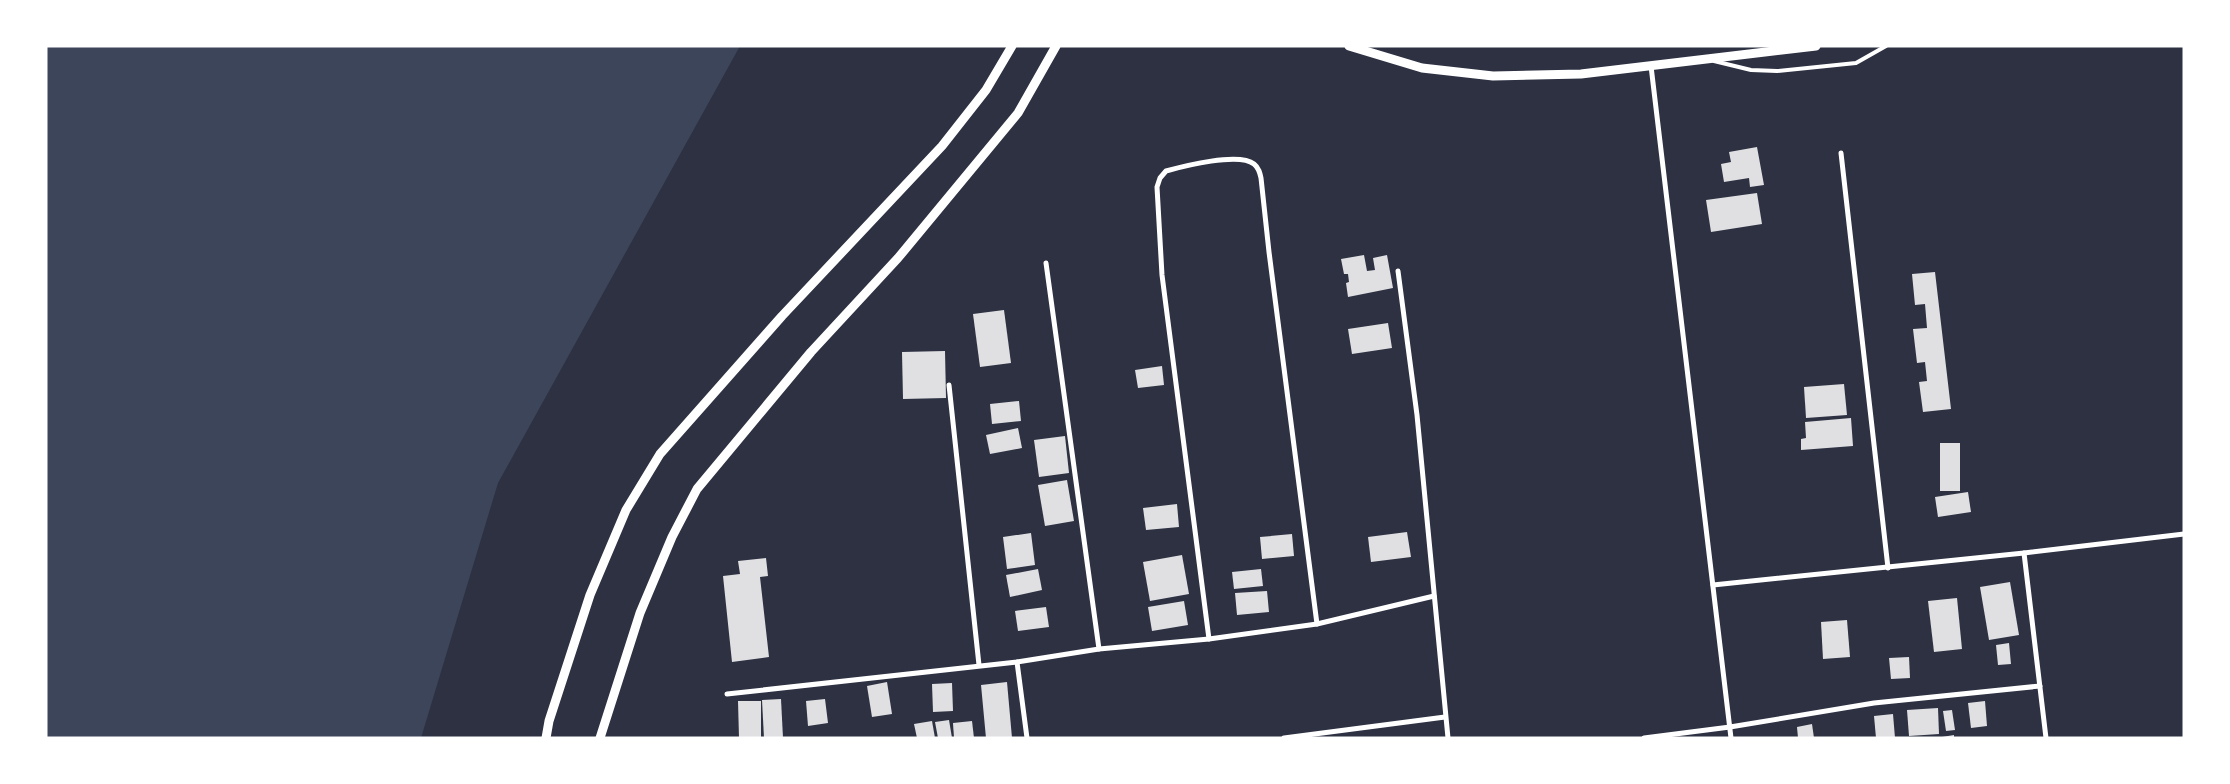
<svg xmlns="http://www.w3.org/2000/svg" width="2230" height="784" font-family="Raleway,sans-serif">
<rect width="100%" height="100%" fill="#2d3142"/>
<path fill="#3c4559" d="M46 46H740L498 483 421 738H46Z"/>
<g fill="#e0e0e3">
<path d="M1757 147 1764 185 1750 187 1749 178 1724 182 1721 164 1731 162 1729 152Z"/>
<path d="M1757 193 1762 224 1711 232 1706 200Z"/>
<path d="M1364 255 1367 271 1375 270 1373 258 1387 255 1393 288 1348 297 1346 283 1349 282 1348 274H1344L1341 259Z"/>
<path d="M1935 272 1951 409 1923 412 1919 382 1927 381 1925 362 1917 363 1913 329 1927 328 1925 304 1915 305 1912 274Z"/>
<path d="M1004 310 1011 363 980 367 973 314Z"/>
<path d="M1388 323 1392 348 1352 354 1348 329Z"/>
<path d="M945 351 946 398 903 399 902 352Z"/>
<path d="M1162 366 1164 385 1138 388 1135 370Z"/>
<path d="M1844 384 1847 415 1806 418 1804 387Z"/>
<path d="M1019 401 1021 421 992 424 990 404Z"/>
<path d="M1851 418 1853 446 1801 450V439L1806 438 1805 422Z"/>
<path d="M1018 428 1022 448 990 454 986 435Z"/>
<path d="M1065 436 1069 473 1039 477 1034 440Z"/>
<rect x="1940" y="443" width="20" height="48"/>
<path d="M1067 480 1074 521 1045 526 1038 485Z"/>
<path d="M1968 492 1971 512 1938 517 1935 497Z"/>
<path d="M1177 504 1179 527 1146 530 1143 508Z"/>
<path d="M1407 532 1411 557 1371 562 1368 537Z"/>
<path d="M1031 533 1035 565 1007 569 1003 537Z"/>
<path d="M1292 534 1294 556 1262 559 1260 537Z"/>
<path d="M1182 555 1189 594 1150 601 1143 562Z"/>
<path d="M766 558 768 576 760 577 769 657 732 662 723 576 740 574 738 561Z"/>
<path d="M1038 569 1042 590 1010 597 1006 575Z"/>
<path d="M1261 569 1263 586 1234 589 1232 572Z"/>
<path d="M2010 582 2019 635 1989 640 1980 587Z"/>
<path d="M1267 591 1269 612 1237 615 1235 593Z"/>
<path d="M1957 598 1962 649 1934 652 1928 601Z"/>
<path d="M1184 601 1188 625 1152 631 1148 607Z"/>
<path d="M1046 607 1049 627 1018 631 1015 611Z"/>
<path d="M1847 620 1850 657 1823 659 1821 622Z"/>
<path d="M2009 643 2011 664 1998 665 1996 645Z"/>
<path d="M1909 657 1910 678 1891 679 1889 658Z"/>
<path d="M887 682 892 714 872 717 867 686Z"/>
<path d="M1007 682 1012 738H986L981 685Z"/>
<path d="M952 683 953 711 933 712 932 684Z"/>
<path d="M781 699 783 738H764L762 700Z"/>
<path d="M825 699 828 723 808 726 806 701Z"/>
<path d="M738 701H761V738H739Z"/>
<path d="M1985 701 1987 726 1971 728 1968 703Z"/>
<path d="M1938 708 1939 734 1909 736 1907 710Z"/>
<path d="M1952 710 1955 730 1946 731 1943 711Z"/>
<path d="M1893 714 1895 738H1876L1874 716Z"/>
<path d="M949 720 952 738H938L935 722Z"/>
<path d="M932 721 935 738H917L914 724Z"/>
<path d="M972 721 974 738H954L953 723Z"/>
<path d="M1812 724 1814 738H1798L1797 727Z"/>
<path d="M1954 735V738H1942V737Z"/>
</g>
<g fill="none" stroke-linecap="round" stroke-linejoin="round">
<path stroke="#fff" stroke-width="4" d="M1714 61 1751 70 1777 71 1856 63 1886 46"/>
<g stroke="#fff" stroke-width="5">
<path d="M1651 66 1731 738"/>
<path d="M1841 153 1888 568"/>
<path d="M1046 263 1099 649"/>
<path d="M1398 271 1417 415 1448 738"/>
<path d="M949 385 979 665"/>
<path d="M2024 553 2046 738"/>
<path d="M1713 585 2024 553 2184 534"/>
<path d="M1209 639 1162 275 1157 187 1160 178 1166 171C1184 166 1239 152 1254 164 1259 168 1260 173 1261 178L1269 252 1317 624"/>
<path d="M1017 662 1027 738"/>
<path d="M727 694 1017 662 1099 649 1209 639 1317 624 1434 596"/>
<path d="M1284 738 1445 717"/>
<path d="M1644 738 1730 727 1874 703 2040 686"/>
</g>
<g stroke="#fff" stroke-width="9">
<path d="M1349 46 1422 68 1493 76 1581 74 1816 46"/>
<path d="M546 738 549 721 590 595 626 510 660 454 782 316 942 146 986 90 1012 46"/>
<path d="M600 738 640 613 672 537 697 489 811 352 898 258 1018 113 1056 46"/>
</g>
</g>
<rect width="2230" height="784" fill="none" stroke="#ffffff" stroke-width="95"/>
</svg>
